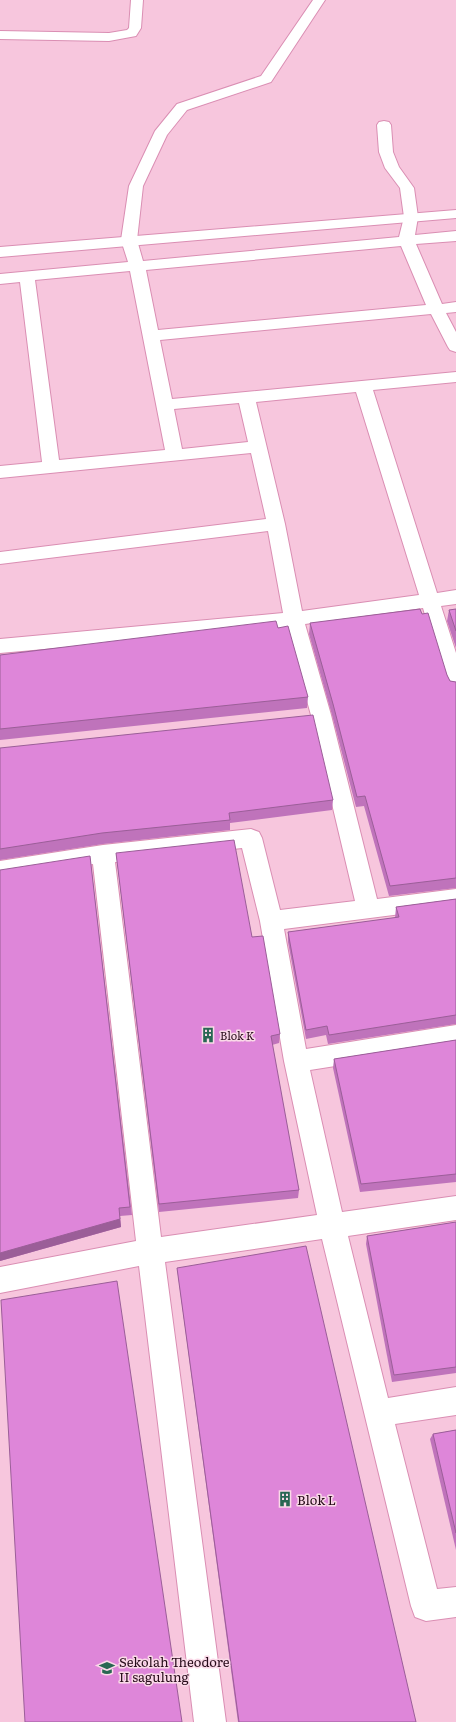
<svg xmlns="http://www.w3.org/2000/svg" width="456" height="1722" font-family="Literata,serif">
<rect width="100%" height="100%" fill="#f7c6dd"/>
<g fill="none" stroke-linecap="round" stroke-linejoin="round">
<g stroke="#da8eb3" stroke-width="2">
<path id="lane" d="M384 121 389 122 391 125 393 152 399 167 414 188 418 217 416 220 411 221 406 220 404 217 400 188 385 168 379 152 377 125 379 122Z"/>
</g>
<g stroke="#da8eb3" stroke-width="2">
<g id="street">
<path d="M131 0H143L141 28 136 36 109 41 0 39V31L109 33 127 30 129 28Z"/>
<path d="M313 0H325L271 82 187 110 167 135 143 186 137 240 143 261 399 237 404 217 406 214 411 213 416 214 418 217 415 235 456 231V241L416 244 442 304 456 302V312L446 313 456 332V352L450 350 448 347 431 314 160 340 172 399 456 372V382L373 390 437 593 456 590V604L441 606 456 653V692L449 690 446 685 423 608 305 624 331 715 377 899 456 889V907L284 929 306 1049 456 1025V1047L310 1070 342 1212 456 1196V1220L348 1236 388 1398 456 1387V1415L395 1424 437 1589 456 1587V1617L426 1621 415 1617 411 1606 322 1239 165 1262 226 1722H194L139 1266 0 1293V1267L136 1241 93 864 0 879V861L103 845 251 829 259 832 262 838 280 910 355 901 311 715 286 627 0 653V639L283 613 268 531 0 564V552L266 519 251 453 0 478V466L42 462 20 282 0 284V274L128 262 121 240 129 186 155 131 177 104 261 76ZM401 246 426 305 158 330 146 270ZM130 271 165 450 59 460 35 280ZM356 392 419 595 302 611 285 524 256 402ZM239 403 248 442 182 449 174 409ZM242 848 260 921 284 1061 317 1215 161 1237 115 862Z"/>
</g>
</g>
<g stroke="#da8eb3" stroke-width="2">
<path id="secondary" d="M456 210V218L0 257V247Z"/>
</g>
<use href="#lane" fill="#fff" fill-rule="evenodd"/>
<use href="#street" fill="#fff" fill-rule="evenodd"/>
<use href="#secondary" fill="#fff" fill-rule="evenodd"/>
</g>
<g fill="#bf73bb">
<path d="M456 609V648L447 621 449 610Z"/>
<path d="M422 614 447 675 450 681 456 682V888L389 896 364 806 356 807 332 715 309 634 310 623Z"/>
<path d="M278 628 308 697 307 708 0 740V655Z"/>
<path d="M0 748 333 800 332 810 230 823V830L103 844 0 860Z"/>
<path d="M116 853 252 937 280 1034 279 1043 272 1045 299 1190 298 1198 159 1212Z"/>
<path d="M90 856 132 1215 120 1216 121 1227 0 1261Z"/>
<path d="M456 899V1024L328 1044 326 1035 306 1039 288 942V932L395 918 396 907Z"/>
<path d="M456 1040V1182L360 1192 333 1068 334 1059Z"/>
<path d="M456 1222V1373L392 1382 366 1244 367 1236Z"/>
<path d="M177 1268 416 1722H238Z"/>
<path d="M456 1430V1550L430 1439 433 1434Z"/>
</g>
<path fill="#9b5e98" d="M119 1208 121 1227 0 1261V1253Z"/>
<g fill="#de86d9" stroke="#9b5e98">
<path d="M420 609 422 614 428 613 447 675 450 681 456 682V878L390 886 365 796 357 797 333 704 310 623Z"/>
<path d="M456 609V631L449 610Z"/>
<path d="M276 621 278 628 288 626 308 697 0 729V655Z"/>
<path d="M313 715 333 800 229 813 230 820 102 833 0 849V748Z"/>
<path d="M234 840 252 937 263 936 280 1034 271 1036 299 1190 159 1204 116 853Z"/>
<path d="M90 856 130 1207 119 1208 120 1219 0 1253V870Z"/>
<path d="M456 899V1015L329 1035 327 1026 306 1030 288 932 399 917 396 907Z"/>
<path d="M456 1040V1174L361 1184 334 1059Z"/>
<path d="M456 1222V1367L394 1375 367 1236Z"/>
<path d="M306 1246 416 1722H239L177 1268Z"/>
<path d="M117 1281 182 1722H25L1 1300Z"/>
<path d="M456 1430V1533L433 1434Z"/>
</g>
<defs>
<g id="building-bare" transform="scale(1.2)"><path d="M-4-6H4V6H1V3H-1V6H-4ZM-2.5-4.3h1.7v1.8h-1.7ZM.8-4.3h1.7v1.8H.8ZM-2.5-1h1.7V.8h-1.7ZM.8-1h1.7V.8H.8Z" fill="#296753" stroke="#fad9e8" stroke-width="2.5" paint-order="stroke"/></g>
<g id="school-bare" transform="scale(1.2)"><path d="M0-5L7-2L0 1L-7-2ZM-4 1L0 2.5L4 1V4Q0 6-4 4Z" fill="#296753" stroke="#fad9e8" stroke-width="2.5" paint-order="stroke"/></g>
</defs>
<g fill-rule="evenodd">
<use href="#building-bare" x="208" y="1035"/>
<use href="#building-bare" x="285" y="1499"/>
<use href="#school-bare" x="107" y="1668"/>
</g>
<g text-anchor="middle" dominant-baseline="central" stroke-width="3" stroke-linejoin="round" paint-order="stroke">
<g font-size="11" fill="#280c1b" stroke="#fad9e8" text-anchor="start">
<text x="220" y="1035">Blok K</text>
</g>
<g font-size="13" fill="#280c1b" stroke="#fad9e8" text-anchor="start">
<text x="297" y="1499">Blok L</text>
<text x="119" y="1661">Sekolah Theodore<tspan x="119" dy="15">II sagulung</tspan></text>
</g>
</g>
</svg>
